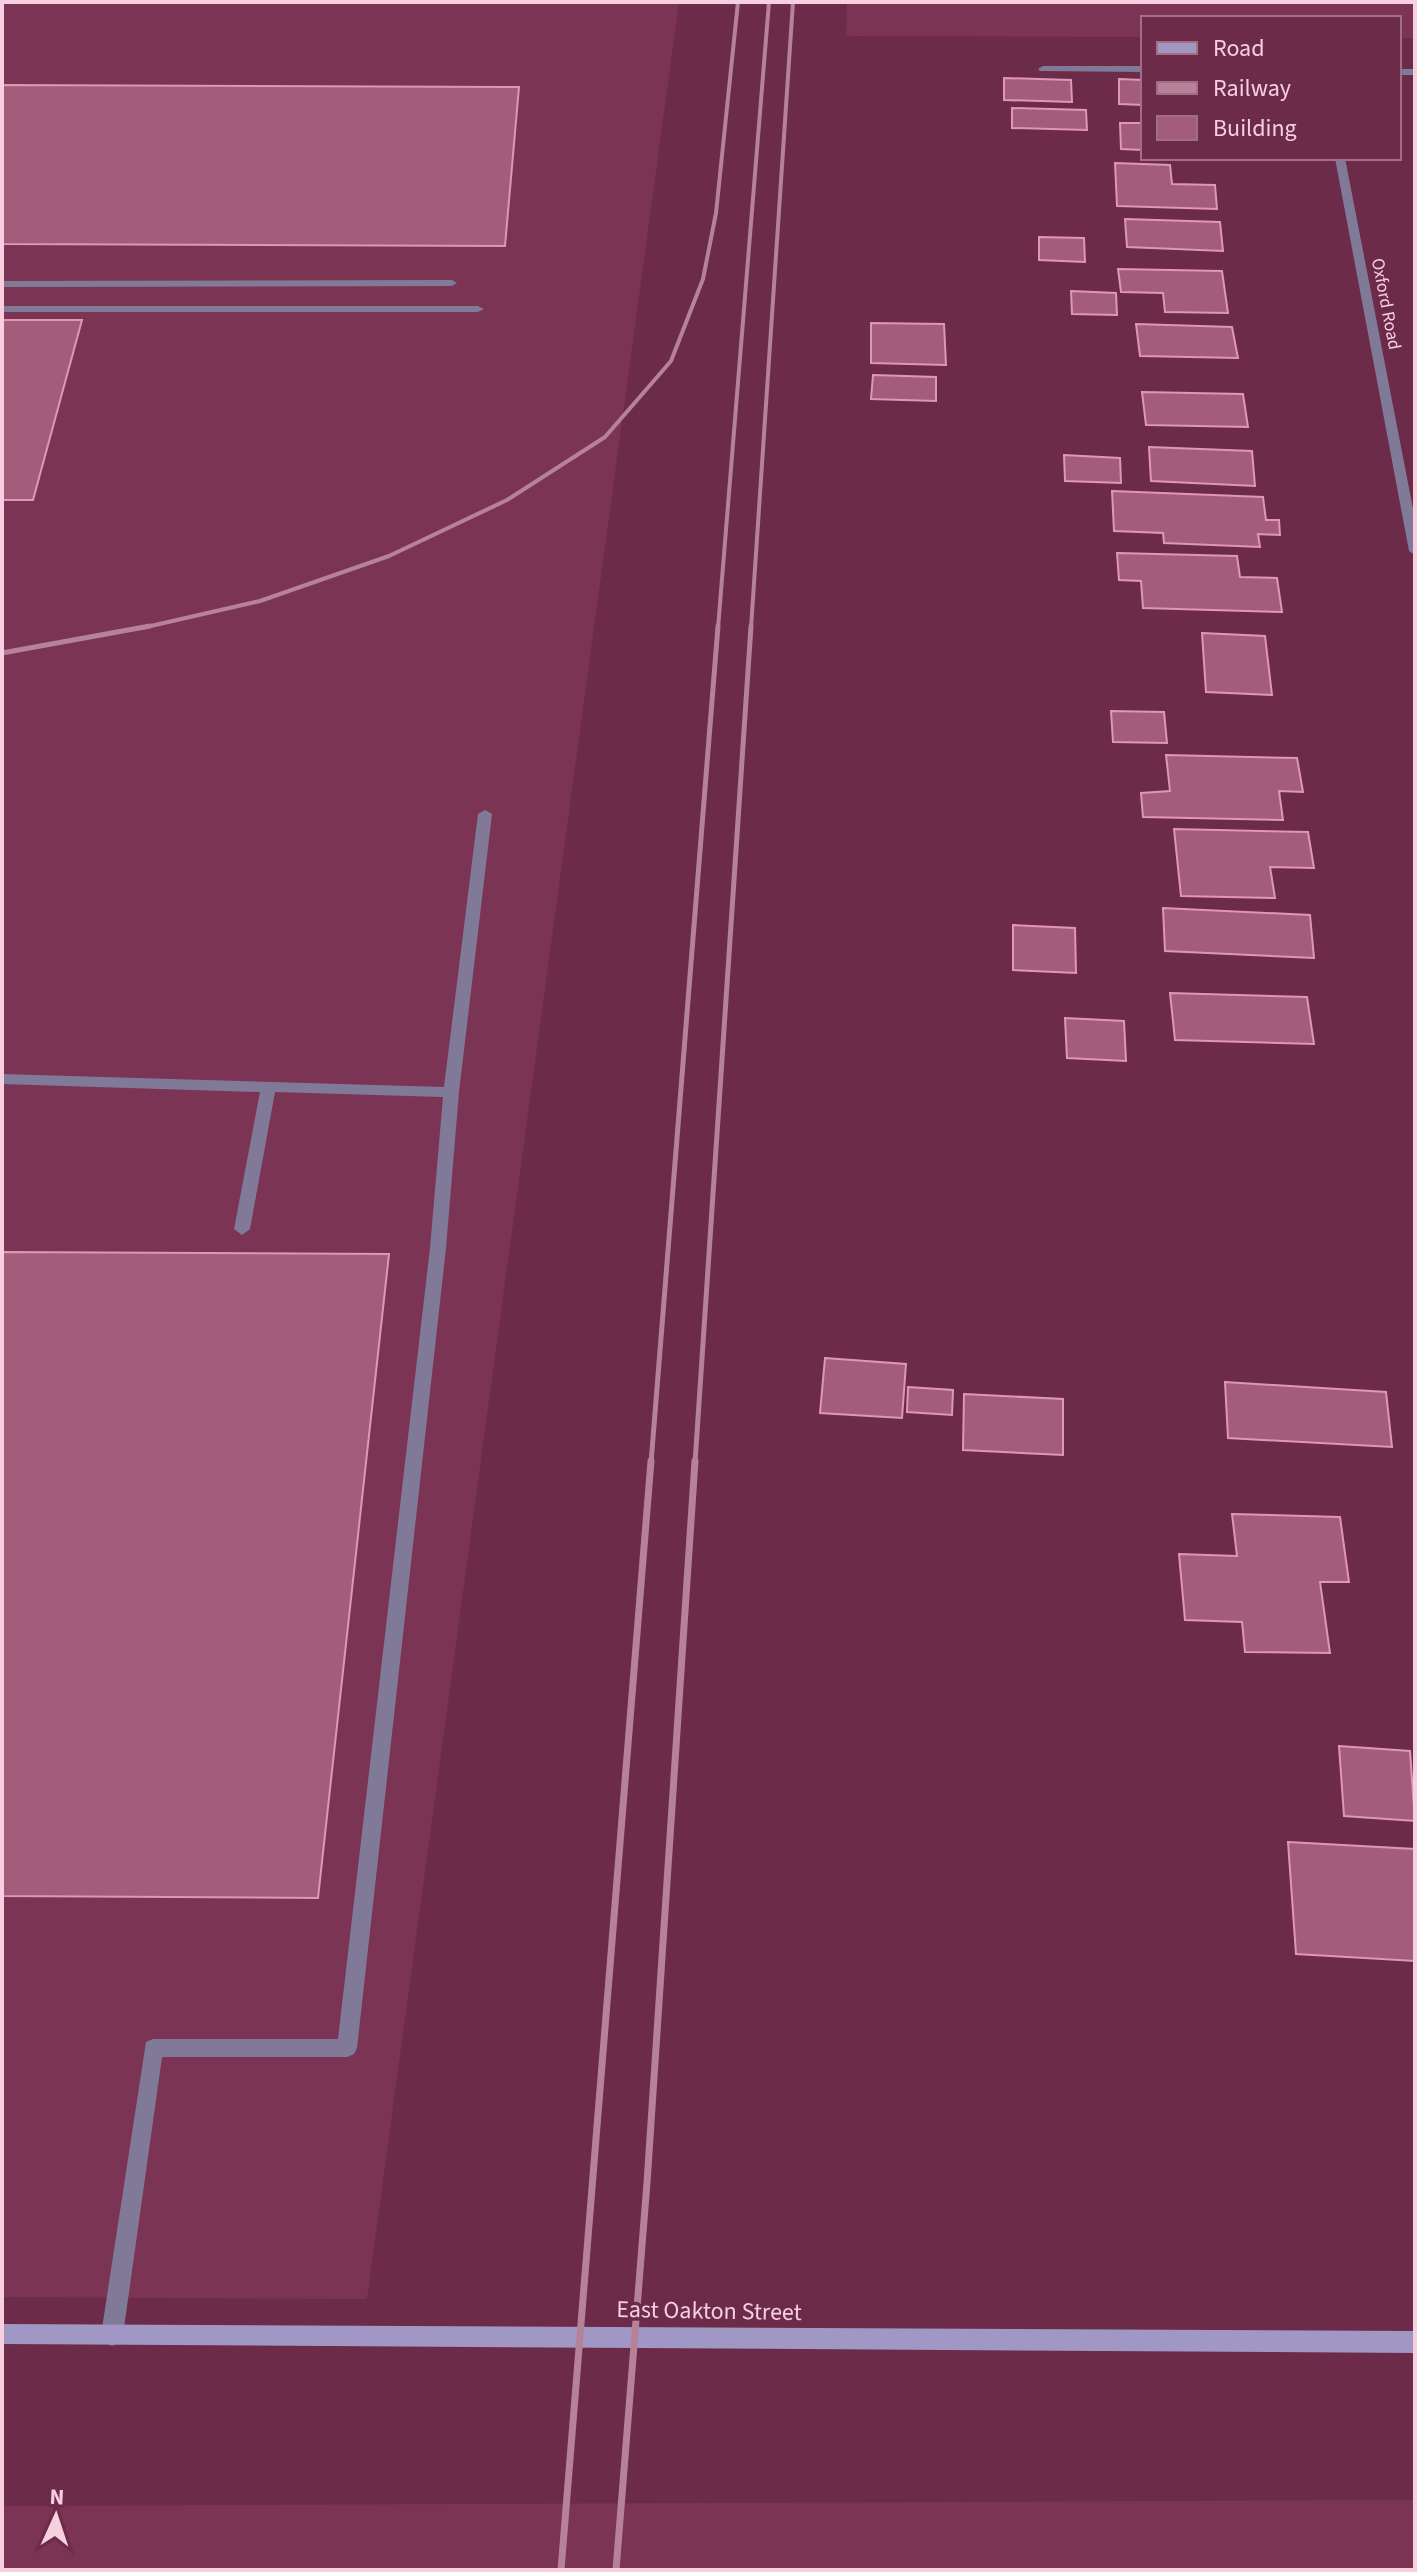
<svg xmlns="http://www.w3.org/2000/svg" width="1417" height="2572" font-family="'Source Sans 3',sans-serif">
<rect width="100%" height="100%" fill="#6b2b49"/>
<g fill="#7c3455">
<path d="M2 2H679L367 2299 2 2297Z"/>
<path d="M847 2H1415V38H1399V18H1143V37L846 36Z"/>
<path d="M1415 2500V2570H2V2506Z"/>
</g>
<g fill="#a35d7a" stroke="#e196b4" stroke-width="2">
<path d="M1004 78 1071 80 1072 102 1004 100Z"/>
<path d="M1119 79 1143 80V105L1119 104Z"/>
<path d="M2 85 519 87 505 246 2 244Z"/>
<path d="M1012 108 1086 110 1087 130 1012 128Z"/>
<path d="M1120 123H1143V150L1121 149Z"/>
<path d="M1115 163 1170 165 1172 184 1215 185 1217 209 1117 206Z"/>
<path d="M1125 219 1220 222 1223 251 1127 247Z"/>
<path d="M1039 237 1084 238 1085 262 1039 260Z"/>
<path d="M1118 269 1222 271 1228 313 1165 312 1163 293 1121 292Z"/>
<path d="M1071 291 1116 293 1117 315 1072 314Z"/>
<path d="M2 320H82L33 500H2Z"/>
<path d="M871 323 944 324 946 365 871 363Z"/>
<path d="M1136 324 1232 327 1238 358 1140 356Z"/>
<path d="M873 375 936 377V401L871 399Z"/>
<path d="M1142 392 1243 394 1248 427 1146 425Z"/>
<path d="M1149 447 1252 451 1255 486 1151 481Z"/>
<path d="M1064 455 1120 458 1121 483 1065 481Z"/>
<path d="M1112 491 1263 497 1266 520H1279L1280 535 1258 534 1260 547 1164 543 1163 533 1114 531Z"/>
<path d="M1117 553 1237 556 1240 577 1277 578 1282 612 1143 608 1141 581 1119 580Z"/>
<path d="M1202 633 1265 636 1272 695 1206 692Z"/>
<path d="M1111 711 1164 712 1167 743 1113 742Z"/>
<path d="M1166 755 1297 758 1303 792 1279 791 1283 820 1143 817 1141 793 1170 791Z"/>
<path d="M1174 829 1308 832 1314 868 1270 867 1275 898 1181 896Z"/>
<path d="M1163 908 1310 915 1314 958 1165 951Z"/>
<path d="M1013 925 1075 928 1076 973 1013 970Z"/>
<path d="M1170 993 1307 997 1314 1044 1175 1040Z"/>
<path d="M1065 1018 1124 1021 1126 1061 1067 1058Z"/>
<path d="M2 1252 389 1254 318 1898 2 1896Z"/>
<path d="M825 1358 906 1364 902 1418 820 1413Z"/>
<path d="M1225 1382 1386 1392 1392 1447 1228 1438Z"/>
<path d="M908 1387 953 1390 952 1415 907 1412Z"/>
<path d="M964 1394 1063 1399V1455L963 1450Z"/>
<path d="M1232 1514 1340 1517 1349 1582H1320L1330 1653 1245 1652 1242 1622 1185 1620 1179 1554 1237 1556Z"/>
<path d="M1339 1746 1410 1751 1415 1821 1344 1816Z"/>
<path d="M1288 1842 1415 1849V1961L1296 1954Z"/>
</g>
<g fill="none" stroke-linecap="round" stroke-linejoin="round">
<g fill="#807a98" fill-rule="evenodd">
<path d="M1043 66H1143V72L1040 71 1038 69Z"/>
<path d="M2 281 452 280 457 283 452 286 2 287Z"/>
<path d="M2 306H478L484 309 478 312H2Z"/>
<path d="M485 810 492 814 459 1092 446 1248 357 2048 354 2054 347 2057H162L123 2335 120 2342 112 2346 104 2342 101 2335 146 2042 153 2039H338L430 1248 443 1097 275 1092 250 1229 242 1235 234 1229 260 1092 2 1084V1074L444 1087 478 814Z"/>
</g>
<g fill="#807a98" fill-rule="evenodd">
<rect x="1399" y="69" width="16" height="6"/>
<path d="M1335 158H1345L1415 519V555L1409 551Z"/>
</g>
<path fill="#a097c5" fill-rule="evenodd" d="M2 2324 1415 2331V2353L2 2344Z"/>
<g stroke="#b68298" stroke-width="4">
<path d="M142 628 260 601 389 556 507 500 605 437 671 361 703 279 716 213 738 2"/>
<path d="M718 628 769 2"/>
<path d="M751 628 793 2"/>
</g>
<g stroke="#b68298" stroke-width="5">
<path d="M2 653 150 626"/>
<path d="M651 1463 718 626"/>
<path d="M695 1463 751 626"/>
</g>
<g stroke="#b68298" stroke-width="7">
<path d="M561 2570 651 1461"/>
<path d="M616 2570 647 2183 695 1461"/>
</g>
</g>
<g text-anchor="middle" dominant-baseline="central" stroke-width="7" stroke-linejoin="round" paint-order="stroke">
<g font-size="18" fill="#f7cfde" stroke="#6b2b49">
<text transform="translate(1386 304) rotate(79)">Oxford Road</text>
</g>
<g font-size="24" fill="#f7cfde" stroke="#6b2b49">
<text transform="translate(709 2311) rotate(1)">East Oakton Street</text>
</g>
</g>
<rect width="1417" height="2572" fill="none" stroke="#f7cfde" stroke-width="8"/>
<rect x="1141" y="16" width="260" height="144" fill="#6b2b49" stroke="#a36d85" stroke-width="2"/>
<rect x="1157" y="42" width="40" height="12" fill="#a097c5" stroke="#a36d85" stroke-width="2"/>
<text x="1213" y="56" font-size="24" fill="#f7cfde">Road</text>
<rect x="1157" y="82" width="40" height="12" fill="#b68298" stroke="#a36d85" stroke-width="2"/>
<text x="1213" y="96" font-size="24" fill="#f7cfde">Railway</text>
<rect x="1157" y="116" width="40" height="24" fill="#a35d7a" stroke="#a36d85" stroke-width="2"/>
<text x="1213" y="136" font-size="24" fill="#f7cfde">Building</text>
<g transform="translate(56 2516) rotate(3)" stroke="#6b2b49" stroke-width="6" paint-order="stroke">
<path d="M0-6L14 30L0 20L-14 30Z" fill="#f7cfde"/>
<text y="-12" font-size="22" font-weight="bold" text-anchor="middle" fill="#f7cfde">N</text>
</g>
</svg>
